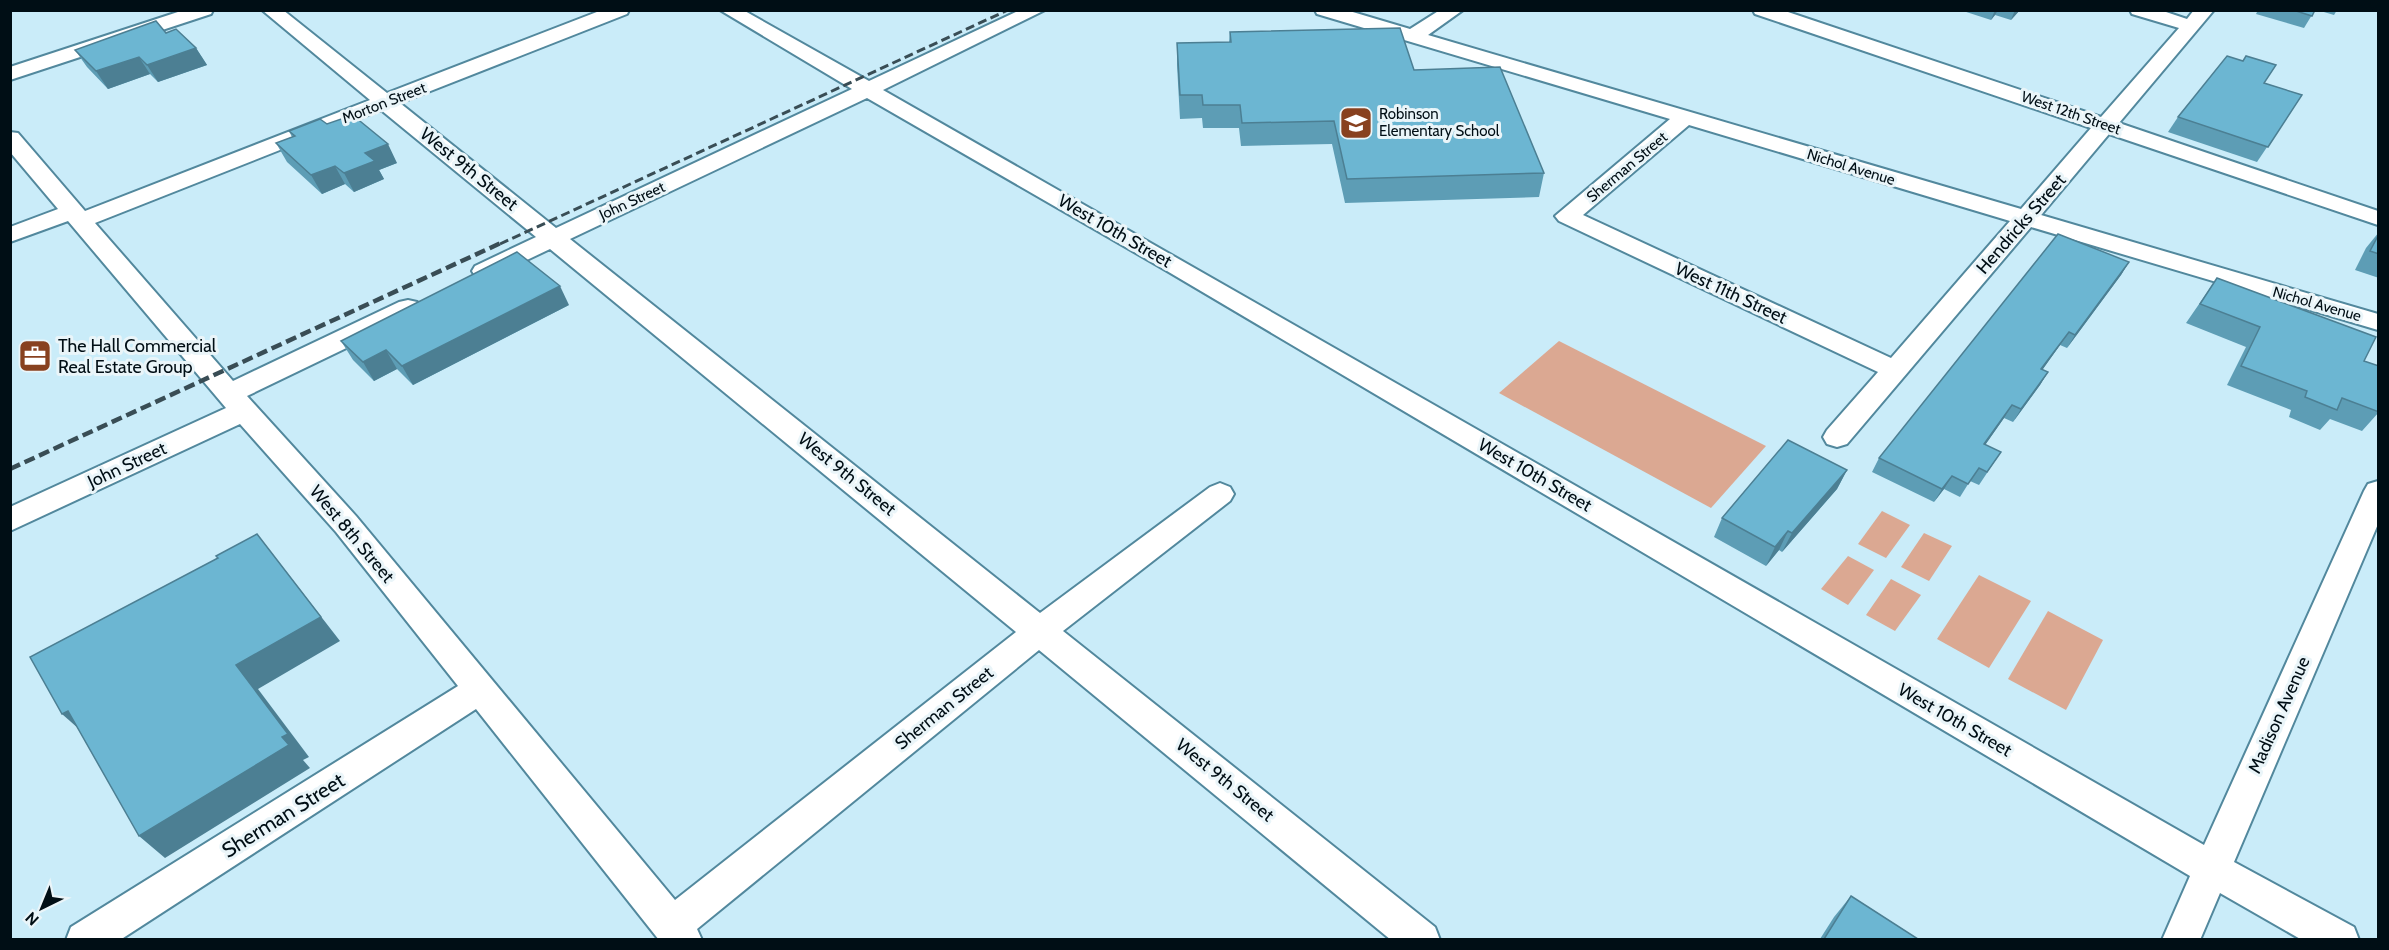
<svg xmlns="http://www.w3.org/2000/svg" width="2389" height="950" font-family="Cabin,sans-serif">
<rect width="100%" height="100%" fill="#caecf9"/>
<g fill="#dba892">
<path d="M1559 341 1766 446 1711 508 1499 393Z"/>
<path d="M1882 511 1910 525 1886 558 1858 544Z"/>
<path d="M1924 533 1952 546 1929 581 1901 567Z"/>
<path d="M1848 556 1874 570 1848 605 1821 589Z"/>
<path d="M1979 575 2031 601 1989 668 1937 639Z"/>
<path d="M1891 579 1921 595 1895 631 1866 615Z"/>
<path d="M2048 611 2103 640 2066 710 2008 679Z"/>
</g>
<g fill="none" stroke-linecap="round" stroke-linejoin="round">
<g stroke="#52889d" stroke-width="4">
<g id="minor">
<path d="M184 10H213L211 14 10 80V67Z"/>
<path d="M262 10H283L387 93 602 10H629L627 14 400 103 556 228 852 89 720 10H743L869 81 1020 10H1045L883 90 2204 845 2364 491 2368 484 2378 481V524L2234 862 2354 927 2359 940H2302L2220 893 2200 940H2162L2190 876 1167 271 867 98 570 239 1040 613 1210 487 1220 483 1230 487 1234 494 1230 501 1063 631 1435 927 1440 940H1391L1039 650 697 929 702 940H659L476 709 120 940H66L71 927 458 686 336 532 240 424 10 531V507L226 408 68 221 10 242V227L58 209 10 152V132L18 133 85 211 370 100ZM381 110 536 237 475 266 472 271 475 276 484 278 493 276 550 249 1016 632 675 900 356 516 247 396 417 314 420 308 417 302 408 300 399 302 233 381 95 223Z"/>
<path d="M1315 10H1346L1410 29 1440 10H1463L1428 35 2021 209 2091 128 1755 14 1753 10H1782L2101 117 2179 28 2132 14 2130 10H2160L2187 19 2194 10H2214L2119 123 2378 211V225L2109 134 2041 215 2378 314V330L2031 227 1847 444 1837 447 1827 444 1823 437 1827 430 1878 372 1559 221 1555 216 1670 119 1317 14ZM1689 125 2010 221 1891 358 1583 215Z"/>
</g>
</g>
<use href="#minor" fill="#fff" fill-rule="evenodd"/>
<path stroke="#394d55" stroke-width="3" stroke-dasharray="9 4.5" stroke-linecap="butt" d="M500 244 1008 10"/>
<path stroke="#394d55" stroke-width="4.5" stroke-dasharray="11 5" stroke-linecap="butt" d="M10 469 503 242"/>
</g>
<g fill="#5d9db5">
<path d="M1960 10H2020L2011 20 1995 15 1991 20Z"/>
<path d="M2258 10H2315L2304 28 2256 14Z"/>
<path d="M2317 10H2337L2334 15Z"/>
<path d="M1230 32 1414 70 1544 173 1539 197 1345 203 1332 144 1241 146 1239 128H1203L1202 118 1180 119 1177 65V43L1229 42Z"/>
<path d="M166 33 196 48 207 65 158 82 150 74 108 89 87 67 75 50Z"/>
<path d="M2264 83 2302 95 2257 162 2168 132 2178 117Z"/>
<path d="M327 124 397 163 379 170 384 179 354 192 345 184 322 194 287 162 276 143 292 137 289 131Z"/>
<path d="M2379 232V278L2355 270 2366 248Z"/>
<path d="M2129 262 2121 275 2067 348 2060 345 2042 370 2048 372 2040 385 2013 422 2004 418 1985 445 2001 452 1979 485 1970 481 1960 497 1944 489 1934 502 1872 472 1879 458Z"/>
<path d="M2217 278 2364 361 2379 412 2362 431 2330 419 2320 430 2289 417 2291 410 2227 385 2246 347 2186 323Z"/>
<path d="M569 305 413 385 397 369 374 381 353 360 341 341Z"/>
<path d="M1847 470 1837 489 1782 552 1779 550 1766 566 1714 537 1722 518Z"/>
<path d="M1851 896 1918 939H1820L1834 917Z"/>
</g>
<g fill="#4c7f93">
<path d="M1995 10H1998L1995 15 1991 20Z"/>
<path d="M2015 10H2020L2011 20Z"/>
<path d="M196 48 207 65 158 82 147 65Z"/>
<path d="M139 57 150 74 108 89 96 71Z"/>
<path d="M388 144 397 163 379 170 384 179 354 192 344 173 365 153Z"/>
<path d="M335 166 345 184 322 194 311 175Z"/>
<path d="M2129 262 2121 275 2067 348 2075 335Z"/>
<path d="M560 286 569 305 413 385 402 366Z"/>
<path d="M2069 332 2060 345 2033 383 2041 369Z"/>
<path d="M386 350 397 369 374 381 363 362Z"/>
<path d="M2048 372 2040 385 2013 422 2021 409Z"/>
<path d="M2012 405 2004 418 1976 458 1984 444Z"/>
<path d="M1847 470 1837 489 1782 552 1792 533Z"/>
<path d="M1952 476 1944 489 1934 502 1942 489Z"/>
<path d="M1788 531 1779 550 1766 566 1775 547Z"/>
<path d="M257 534 340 641 258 689 309 757 303 760 310 768 165 858 139 836 236 665Z"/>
<path d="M68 711 88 737 62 714Z"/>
</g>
<g fill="#6cb6d2" stroke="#4c7f93" stroke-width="1.5">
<path d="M2293 10H2315L2312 16Z"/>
<path d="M156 21 166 33 176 29 196 48 147 65 139 57 96 71 75 50Z"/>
<path d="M1400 28 1414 70 1500 67 1544 173 1347 179 1334 121 1242 123 1240 105H1203L1202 95H1180L1177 43 1231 42 1230 32Z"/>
<path d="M2227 56 2243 61 2246 56 2276 65 2264 83 2302 95 2268 147 2178 117Z"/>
<path d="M355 117 388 144 365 153 375 161 344 173 335 166 311 175 276 143 295 136 289 131 320 119 327 124 344 118 347 120Z"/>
<path d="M2058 234 2129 262 2075 335 2069 332 2041 369 2048 372 2021 409 2012 405 1984 444 2001 452 1987 472 1979 468 1968 484 1952 476 1942 489 1879 458Z"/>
<path d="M2379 234V254L2370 251Z"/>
<path d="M517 252 560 286 402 366 386 350 363 362 341 341Z"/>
<path d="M2217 278 2376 337 2364 361 2379 366V412L2342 398 2337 410 2305 397 2307 391 2241 366 2260 327 2200 304Z"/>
<path d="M1788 440 1847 470 1792 533 1788 531 1775 547 1722 518Z"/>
<path d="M257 534 321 617 236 665 288 734 282 737 289 745 139 836 68 711 62 714 30 657 218 558 216 556Z"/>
<path d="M1851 896 1918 939H1824Z"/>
</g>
<defs>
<g id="school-square" transform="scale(1.725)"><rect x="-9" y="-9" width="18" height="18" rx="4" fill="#88411f" stroke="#eaf5f9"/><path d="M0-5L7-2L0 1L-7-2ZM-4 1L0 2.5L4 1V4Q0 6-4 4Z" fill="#fff"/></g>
<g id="office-square" transform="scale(1.725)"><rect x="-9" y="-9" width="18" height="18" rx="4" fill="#88411f" stroke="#eaf5f9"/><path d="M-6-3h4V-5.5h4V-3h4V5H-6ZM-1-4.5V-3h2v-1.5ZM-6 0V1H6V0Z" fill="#fff"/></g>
</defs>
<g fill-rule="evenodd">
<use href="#school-square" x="1356" y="123"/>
<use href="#office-square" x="35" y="356"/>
</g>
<g text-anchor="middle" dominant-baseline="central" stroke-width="6" stroke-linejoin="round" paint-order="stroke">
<g font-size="15" fill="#000e15" stroke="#eaf5f9">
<text transform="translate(384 103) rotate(-21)">Morton Street</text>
<text transform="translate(2071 113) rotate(19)">West 12th Street</text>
<text transform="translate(1627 167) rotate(-40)">Sherman Street</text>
<text transform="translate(1851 167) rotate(17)">Nichol Avenue</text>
<text transform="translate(632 201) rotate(-25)">John Street</text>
<text transform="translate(2317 304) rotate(16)">Nichol Avenue</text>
</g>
<g font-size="15" fill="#000e15" stroke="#eaf5f9" text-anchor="start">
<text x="1379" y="114">Robinson<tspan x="1379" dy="17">Elementary School</tspan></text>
</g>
<g font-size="18" fill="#000e15" stroke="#eaf5f9">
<text transform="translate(469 169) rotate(39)">West 9th Street</text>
<text transform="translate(2021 224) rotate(-49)">Hendricks Street</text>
<text transform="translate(1115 231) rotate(30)">West 10th Street</text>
<text transform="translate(1731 293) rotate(25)">West 11th Street</text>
<text transform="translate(127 465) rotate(-25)">John Street</text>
<text transform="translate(847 474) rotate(39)">West 9th Street</text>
<text transform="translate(1535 475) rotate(30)">West 10th Street</text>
<text transform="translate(352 534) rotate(50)">West 8th Street</text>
<text transform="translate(944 708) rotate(-39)">Sherman Street</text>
<text transform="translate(2279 715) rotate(-66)">Madison Avenue</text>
<text transform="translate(1955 720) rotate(30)">West 10th Street</text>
<text transform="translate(1225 780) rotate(39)">West 9th Street</text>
</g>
<g font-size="18" fill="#000e15" stroke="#eaf5f9" text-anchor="start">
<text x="58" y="346">The Hall Commercial<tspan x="58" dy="21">Real Estate Group</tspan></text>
</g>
<g font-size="21" fill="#000e15" stroke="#eaf5f9">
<text transform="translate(283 815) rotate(-32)">Sherman Street</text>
</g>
</g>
<rect width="2389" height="950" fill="none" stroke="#000e15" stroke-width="24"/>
<g transform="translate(42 908) rotate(223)" stroke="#eaf5f9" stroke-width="4.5" paint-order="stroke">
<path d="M0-4.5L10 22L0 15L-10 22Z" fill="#000e15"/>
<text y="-9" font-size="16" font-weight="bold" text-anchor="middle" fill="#000e15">N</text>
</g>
</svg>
